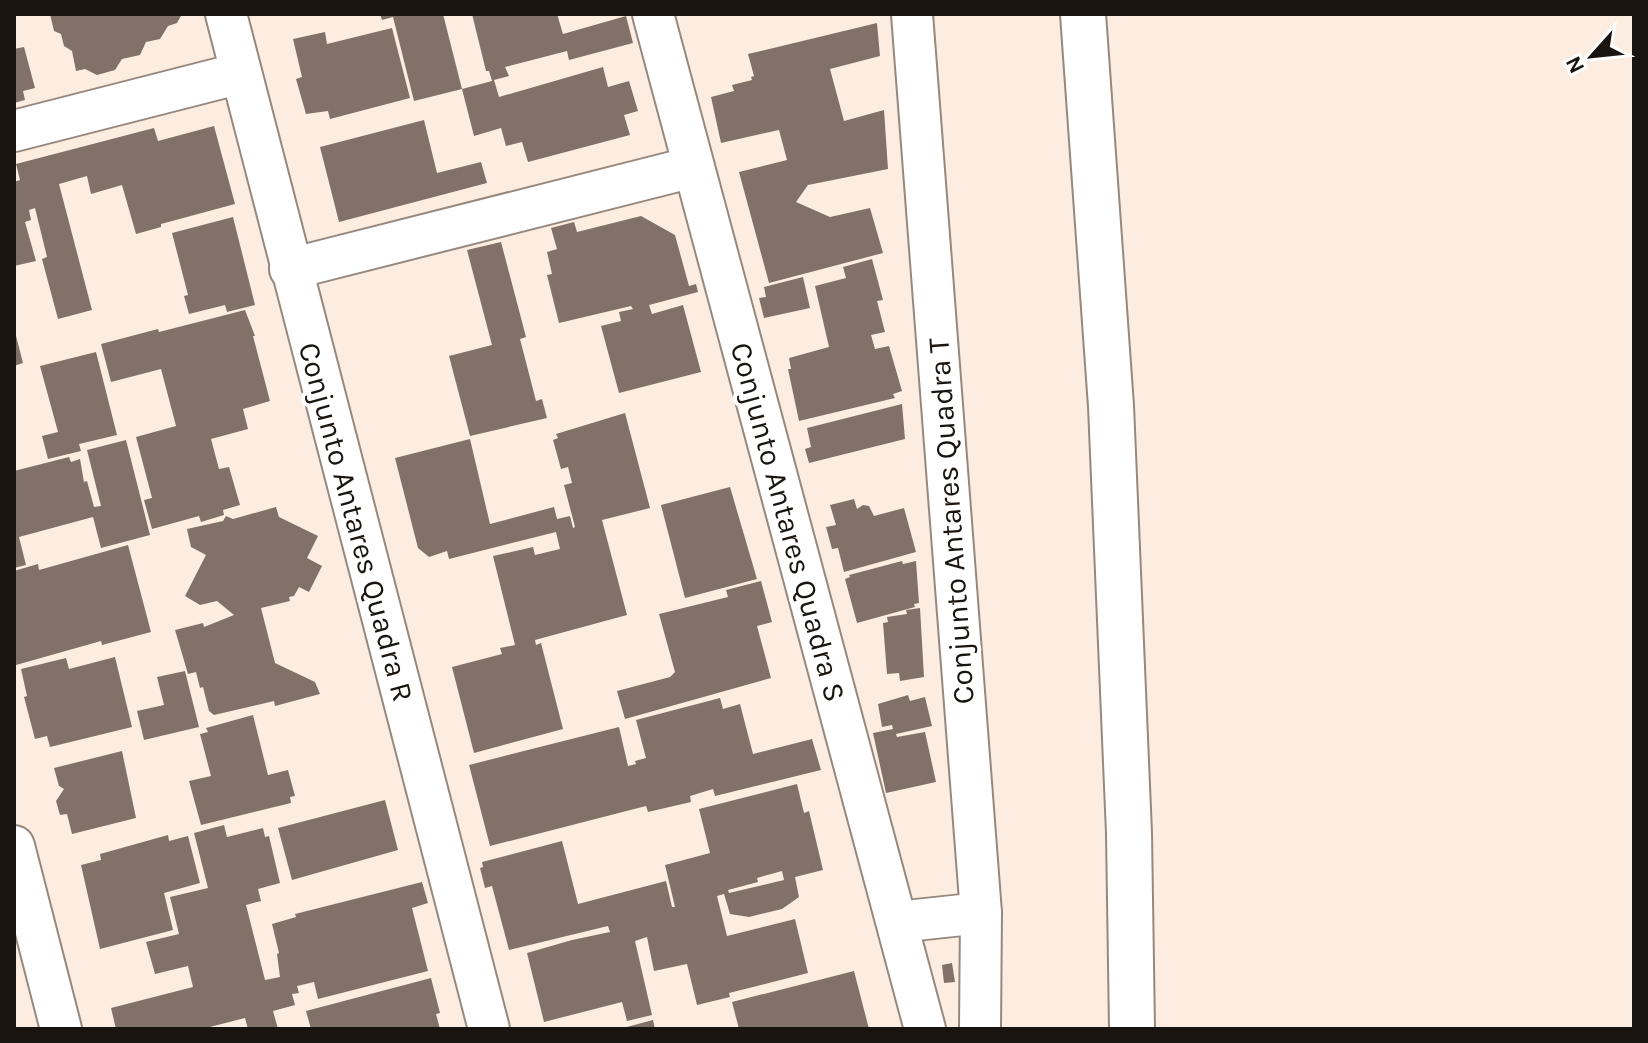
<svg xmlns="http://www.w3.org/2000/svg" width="1648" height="1043" font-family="Karla,sans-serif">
<rect width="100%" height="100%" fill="#fdede1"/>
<g fill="#817169" fill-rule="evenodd">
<path d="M50 14H182L177 23 168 26 160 39 146 42 140 55 122 59 115 70 97 75 85 69 76 71 72 51 64 46 61 34 54 31Z"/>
<path d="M380 14H443L462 89 414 101 393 17 382 20Z"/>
<path d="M472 14H557L563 34 626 16 633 43 569 60 567 51 505 67 509 76 494 80 499 97 603 67 608 87 629 81 638 111 624 115 630 135 528 162 522 142 506 146 501 128 474 136 462 89 492 81 489 71H486Z"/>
<path d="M877 23 880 56 830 69 844 121 884 110 888 169 808 185 796 202 830 217 870 208 883 253 769 283 739 172 787 160 779 130 721 143 711 97 734 91 732 85 752 80 751 77 754 76 748 54Z"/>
<path d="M392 28 410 98 330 119 328 111 306 114 296 79 302 77 293 39 325 32 327 44Z"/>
<path d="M24 47 35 88 23 91 25 100 14 103V49Z"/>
<path d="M424 120 437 173 481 162 487 183 339 222 320 147Z"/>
<path d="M214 126 235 204 161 224V227L136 234 122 185 91 194 87 176 59 184 92 310 58 319 42 259 47 257 35 208 29 210 31 220 25 222 36 261 14 266V182L20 180 16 164 154 128 158 141Z"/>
<path d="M641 216 675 235 689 286 696 284 698 292 649 305 652 314 683 305 701 372 619 393 601 326 621 321 619 312 633 309 631 306 559 323 547 275 552 274 547 252 557 249 551 228 574 222 577 232Z"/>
<path d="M233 217 255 305 227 312 225 305 189 314 184 296 188 295 172 233Z"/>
<path d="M501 242 526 337 520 339 536 401 542 399 547 418 470 436 449 356 492 345 467 250Z"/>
<path d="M872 259 883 300 877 301 885 332 871 335 875 349 889 346 902 391 893 394 895 398 799 421 788 369H791L789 358 829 347 815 286 846 278 843 267Z"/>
<path d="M803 277 810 308 764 318 759 298 766 297 764 287Z"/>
<path d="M245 310 255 336H253L270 401 243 409 248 429 211 439 219 469 229 467 240 505 223 510 224 515 201 522 199 516 152 529 144 500 152 498 136 437 176 426 161 369 111 382 101 344 158 329 159 332Z"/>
<path d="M14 328 23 363 14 366Z"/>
<path d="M96 352 117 435 79 444 81 451 48 459 42 436 58 432 40 366Z"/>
<path d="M902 404 905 439 809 463 805 449 811 447 807 428Z"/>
<path d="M625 413 650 508 602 520 627 615 535 640 536 645 541 643 563 729 474 753 452 667 502 654 500 648 515 645 493 556 533 547 535 555 560 549 556 532 449 559 447 551 429 557 418 548 395 458 470 439 490 524 554 507 557 519 570 516 573 528 575 527 564 485 572 483 568 467 561 469 553 440 558 438 556 434Z"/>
<path d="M126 440 150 535 101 548 93 517 19 537 26 565 14 568V471L69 457 71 462 80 459 84 482 87 481 94 507 101 506 87 450Z"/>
<path d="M730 487 757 579 685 598 661 505Z"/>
<path d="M854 499 857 509 863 505 869 506 874 516 904 508 916 552 844 572 838 548 832 549 826 527 836 525 830 505Z"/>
<path d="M276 507 279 517 318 536 307 558 322 566 309 592 299 587 294 596 289 597 290 601 261 608 275 663 315 682 320 694 275 706 274 701 214 715 209 711 203 687 200 688 196 672 188 674 175 630 203 623 204 627 234 615 217 601 200 605 185 596 206 555 191 547 187 529 223 521 226 516 233 519Z"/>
<path d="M128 545 151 632 102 645 101 641 16 665 14 571 38 564 39 570Z"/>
<path d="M902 561 903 564 916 561 919 603 914 604 915 607 857 623 845 579 850 577 849 575Z"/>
<path d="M761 581 772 622 757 626 771 678 625 719 617 691 670 677 675 672 659 614 728 597 726 590Z"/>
<path d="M920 608 924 677 900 681 899 673 887 674 883 623 888 622 887 617 907 614 906 610Z"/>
<path d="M115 657 132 727 50 747 47 736 35 739 24 697 27 696 21 669 66 658 69 669Z"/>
<path d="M185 671 199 727 144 740 137 711 164 705 157 677Z"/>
<path d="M908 695 910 701 925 697 932 726 896 734 897 737 925 732 936 782 886 793 873 733 893 729 892 725 882 727 878 704Z"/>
<path d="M720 698 723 709 740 704 753 754 812 739 821 770 715 796 713 789 690 796 691 802 648 812 646 806 490 846 469 765 619 727 628 766 636 764 635 761 646 758 636 720Z"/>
<path d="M253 715 268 775 288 770 295 796 290 797 291 803 201 825 189 781 211 776 200 734 208 732 206 728Z"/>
<path d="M122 751 136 818 72 834 67 814 60 815 56 801 64 789 59 786 54 768Z"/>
<path d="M797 784 804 813 809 811 823 870 795 877 799 897 782 909 749 917 730 914 724 894 717 896 727 936 795 919 808 973 729 993 730 997 697 1005 687 964 654 971 647 937 635 941 652 1015 627 1021 622 1002 544 1022 527 953 572 940 610 932 608 926 509 950 492 886 485 888 480 868 483 867 482 862 562 841 578 904 666 881 672 907H675L665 865 710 853 699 809ZM782 871 784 880 729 893 728 890 758 882 757 878Z"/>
<path d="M385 800 398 850 292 880 278 828Z"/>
<path d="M224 825 227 837 263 828 265 837 269 836 280 883 258 889 261 901 246 905 265 980 280 977 277 954 279 953 272 924 296 917 295 914 422 882 428 903 412 908 428 971 318 999 314 982 297 986 299 993 292 994 295 1005 273 1011 278 1029H248L245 1018 202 1029H116L111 1008 193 987 188 966 155 974 146 942 179 934 170 897 208 888 194 833Z"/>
<path d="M168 835 169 841 188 836 200 883 164 893 173 930 100 949 81 865 101 860 100 854Z"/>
<path d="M952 963 955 982 944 983 942 965Z"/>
<path d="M854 971 869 1029H739L732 1002Z"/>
<path d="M431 978 440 1013 436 1014 440 1029H311L306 1011Z"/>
<path d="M653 1020 655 1029H623V1028Z"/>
</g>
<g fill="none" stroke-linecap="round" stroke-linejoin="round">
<g stroke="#97887e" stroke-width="44">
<g id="street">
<path d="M226 14 489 1029"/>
<path d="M653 14 925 1029"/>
<path d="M912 14 981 913 980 1029"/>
<path d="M14 131 241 73"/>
<path d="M290 269 693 167"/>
<path d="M14 846 61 1029"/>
<path d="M897 922 981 913"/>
</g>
</g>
<g stroke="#97887e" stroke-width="48">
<path id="secondary" d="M1083 14 1111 406 1129 833 1132 1029"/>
</g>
<use href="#street" stroke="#fff" stroke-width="40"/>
<use href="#secondary" stroke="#fff" stroke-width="44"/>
</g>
<g text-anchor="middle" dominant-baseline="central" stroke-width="8" stroke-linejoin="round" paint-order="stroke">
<g font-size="30" fill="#191410" stroke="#fff">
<text transform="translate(951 521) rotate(-94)">Conjunto Antares Quadra T</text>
<text transform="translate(356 522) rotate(75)">Conjunto Antares Quadra R</text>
<text transform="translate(788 522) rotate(75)">Conjunto Antares Quadra S</text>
</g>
</g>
<rect width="1648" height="1043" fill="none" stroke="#191410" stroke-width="32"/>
<g transform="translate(1592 56) rotate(243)" stroke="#ffffff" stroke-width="6" paint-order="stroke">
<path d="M0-6L14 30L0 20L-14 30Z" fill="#191410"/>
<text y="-12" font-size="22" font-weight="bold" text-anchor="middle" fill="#191410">N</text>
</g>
</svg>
